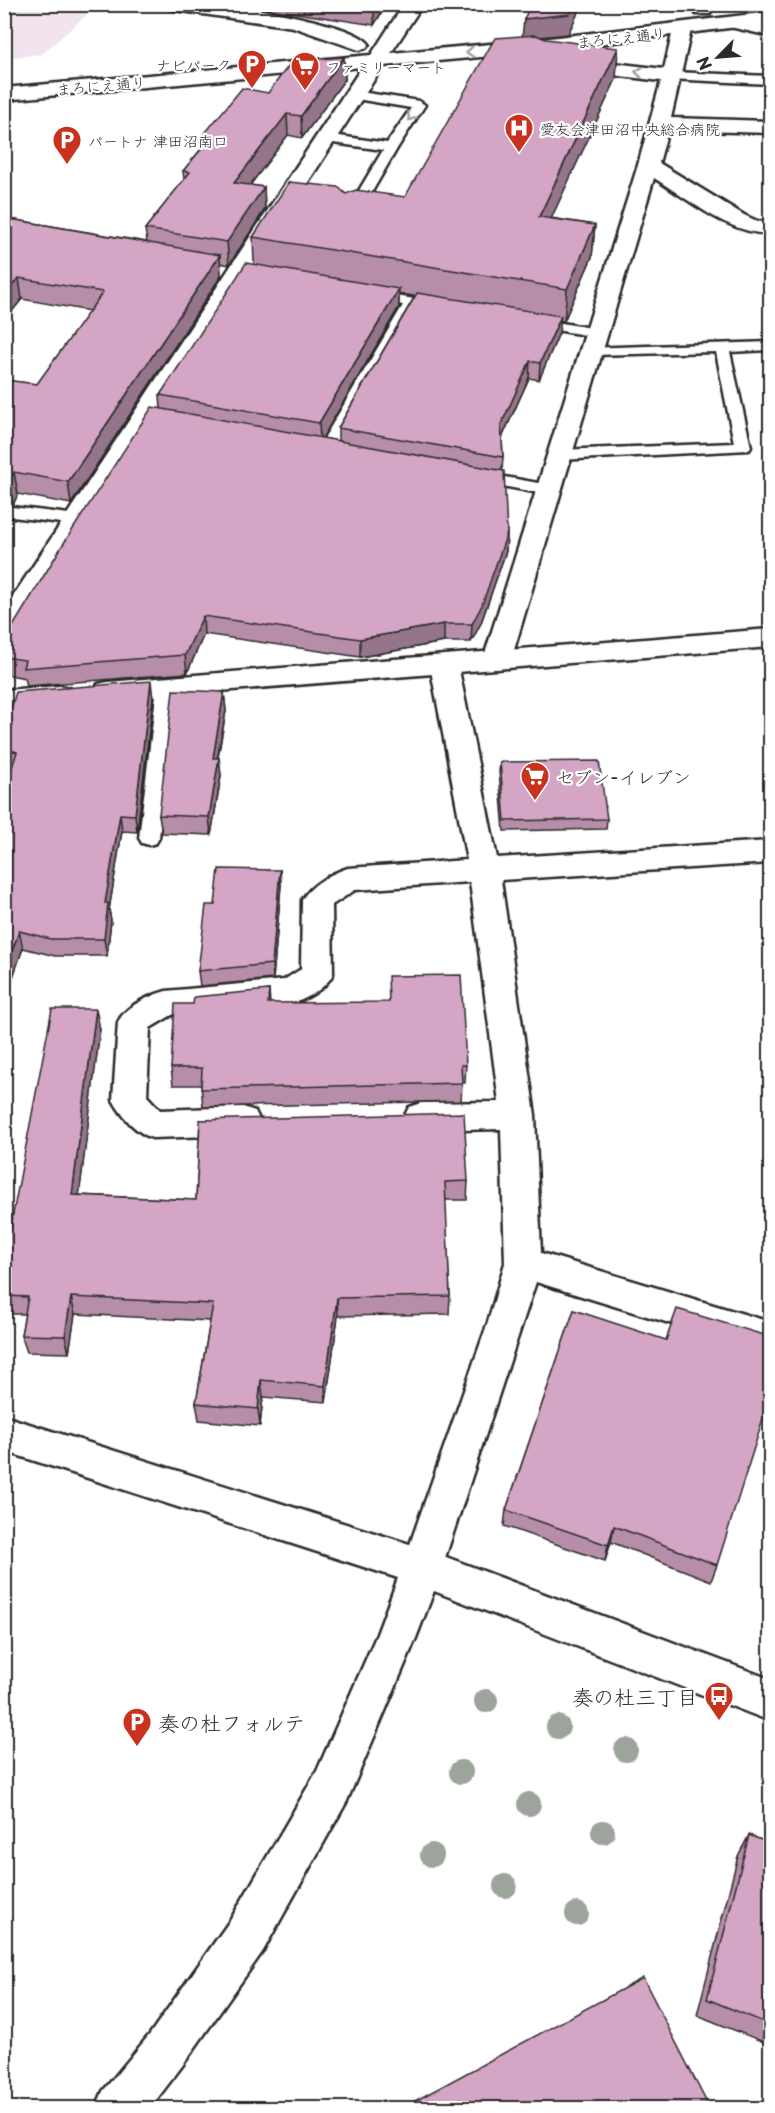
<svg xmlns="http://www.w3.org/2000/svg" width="775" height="2113" font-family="'Playpen Sans','Klee One',sans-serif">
<rect width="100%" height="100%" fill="#fff"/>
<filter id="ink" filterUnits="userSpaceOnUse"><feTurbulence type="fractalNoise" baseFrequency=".0167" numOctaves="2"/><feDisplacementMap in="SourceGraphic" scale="12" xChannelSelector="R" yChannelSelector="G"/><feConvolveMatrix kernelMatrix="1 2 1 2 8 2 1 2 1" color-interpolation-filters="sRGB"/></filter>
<g filter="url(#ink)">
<path fill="#f2e4ee" d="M5 4H98V5L42 54 5 58Z"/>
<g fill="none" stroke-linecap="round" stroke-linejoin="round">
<g stroke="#2b2b2b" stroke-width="5">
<g id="lane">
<path d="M672 72 770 76V84L668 79 666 76Z"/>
<path d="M354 91 419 101 425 105 398 147 359 214 352 218 345 214 383 150 326 142 320 138 326 134 387 143 411 108 350 98 348 95 350 92Z"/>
<path d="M372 292 439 303 446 307 439 311 416 308 333 450 331 453H319L317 450 403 305 367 299 365 296 367 293Z"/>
<path d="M532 318 597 329 604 333 597 337 527 325 525 322Z"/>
<path d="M770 342V350L730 352 751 447 749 450 559 460 551 455 559 450 734 443 716 352 591 355 586 354 584 351 586 348Z"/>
<path d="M477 472 549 485 557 490 549 495 471 480 469 477Z"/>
<path d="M4 506 77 515 85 520 77 525 4 516Z"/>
<path d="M166 681 172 683 175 687 159 838 156 843 149 845 142 843 139 838 157 687 160 683Z"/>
</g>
</g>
<g stroke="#2b2b2b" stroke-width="5">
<g id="street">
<path d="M166 4C183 4 200 4 217 4 244 6 354 23 369 44L366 48 359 50 293 27 175 10 168 8Z"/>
<path d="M695 4H713L710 14H696L694 10Z"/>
<path d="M737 17 770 24V36L730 27 728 23 730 19Z"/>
<path d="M682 24 689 26 691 30 671 118 770 121V133L668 130 659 163 744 215 757 221 770 222V234C727 233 690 200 654 178L511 660 507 666 497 669 487 666 483 660 638 165 661 81 571 70 564 68 561 64 564 60 571 58 664 69 673 30 675 26Z"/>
<path d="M444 656 454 659 458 665 497 858 770 841V863L501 880 535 1115 541 1253 770 1322V1354L536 1282 442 1567 436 1581 422 1586 408 1581 402 1567 488 1322 505 1263 501 1129 421 1131 409 1127 404 1117 409 1107 421 1103 499 1102 470 882 355 890 332 905 333 974C325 989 307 999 291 1004L172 1015 150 1028 147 1096 160 1110 243 1107 255 1111 260 1121 255 1131 243 1135 152 1138C135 1132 122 1116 113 1100L118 1022C126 1006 149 996 166 991L284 980 301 969 302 900C310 885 332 873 348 868L467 860 430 665 434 659Z"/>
</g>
</g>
<g stroke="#2b2b2b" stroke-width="5">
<g id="secondary">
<path d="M404 4H423L391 53 524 41 770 12V23L524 53 383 66 14 638 4 641V610L362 67 4 100V88L371 55Z"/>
<path d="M770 629V647L108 700 98 698 94 691 98 684 108 682Z"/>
<path d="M60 686 70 688 74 695 70 702 4 708V690Z"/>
<path d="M4 1416 422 1548 770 1679V1721L434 1591 416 1638 347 1801 263 1951 182 2066 150 2108H96L103 2091 150 2034 231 1919 317 1771 377 1634 398 1578 4 1451Z"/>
</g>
</g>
<use href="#lane" fill="#fff" fill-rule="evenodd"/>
<use href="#street" fill="#fff" fill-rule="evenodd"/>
<use href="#secondary" fill="#fff" fill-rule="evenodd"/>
</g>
<g fill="#9da49b">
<circle cx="486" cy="1701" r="12"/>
<circle cx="558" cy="1727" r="12"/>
<circle cx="626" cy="1750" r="12"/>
<circle cx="461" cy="1772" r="12"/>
<circle cx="529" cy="1804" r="12"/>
<circle cx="603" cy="1832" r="12"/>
<circle cx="432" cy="1855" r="12"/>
<circle cx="505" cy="1886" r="12"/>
<circle cx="577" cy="1914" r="12"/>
</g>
<g fill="#b78ea9" stroke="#2b2b2b" stroke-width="1.5" fill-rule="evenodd">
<path d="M237 4H387L374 25Z"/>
<path d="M531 4H582L568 34 540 37 616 79 551 218 595 225 592 257 564 321H560L559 333 539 380 529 378 502 438 503 457 502 471 507 533 506 551 481 623 471 642H444L360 657 204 634 187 673 27 686 25 678 4 674V641L161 409 160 395 254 264 253 237 346 194 405 197 523 36ZM399 294 415 296 338 428V441L322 438 399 307Z"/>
<path d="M344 57 345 79 302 138 288 135 250 185 264 187 265 209 229 265 220 263 221 276 71 504 18 494 13 505 4 504V380L37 384 90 311 22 299 4 321V218L147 242 145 229 184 180 183 171 202 148 201 138 268 93Z"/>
<path d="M224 692 226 711 218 758H219L221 776 211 835 162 833 159 815Z"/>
<path d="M153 698 137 832 122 831 109 910 111 920 107 956H55L23 948 4 1003V792L12 766 4 764V731Z"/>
<path d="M500 762 607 819 606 829 504 831 499 772Z"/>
<path d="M280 870 281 885 273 979 200 986 198 971 215 905Z"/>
<path d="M269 990 270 1003 466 1065 465 1083H462L461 1101 203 1107 201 1085H173L171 1068 193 1004Z"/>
<path d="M100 1029 79 1195 196 1200 200 1120 468 1181 467 1200H445L450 1296 449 1314 338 1316 326 1402 263 1397 260 1426 199 1420 196 1403 210 1321 75 1314 69 1353 27 1352 21 1335 25 1314H4V1261Z"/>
<path d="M574 1310 717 1565 711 1581 611 1542 605 1561 504 1526 506 1510Z"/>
<path d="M749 1835 771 1844V2045L697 2015 738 1856Z"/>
</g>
<g fill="#95748a" stroke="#2b2b2b" stroke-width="1.5">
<path d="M374 4H387L374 25Z"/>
<path d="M574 4H582L568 34 522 39 524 19Z"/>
<path d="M618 48 616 79 537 249 539 217Z"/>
<path d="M344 57 345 79 302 138 301 116Z"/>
<path d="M287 114 288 135 235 205 234 183Z"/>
<path d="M264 187 265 209 229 265 227 242Z"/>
<path d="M595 225 592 257 564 321 567 289Z"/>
<path d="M220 255 221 276 71 504 68 482Z"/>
<path d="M19 278 22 299 4 321V294Z"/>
<path d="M399 289V307L320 442 319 423Z"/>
<path d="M561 316 559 333 539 380 540 363Z"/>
<path d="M530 361 529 378 500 442 501 425Z"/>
<path d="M14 472 18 494 13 505 9 483Z"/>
<path d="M507 533 506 551 481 623 471 642 472 624Z"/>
<path d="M203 616 204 634 187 673 185 655Z"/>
<path d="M444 624V642L360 657V639Z"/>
<path d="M151 681 153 698 137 832 135 815Z"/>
<path d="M224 692 226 711 214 776 213 758Z"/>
<path d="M219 758 221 776 211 835 209 817Z"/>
<path d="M120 814 122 831 109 910 111 920 107 956 104 939 105 903Z"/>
<path d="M280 870 281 885 273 979 272 964Z"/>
<path d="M19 931 23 948 4 1003V974Z"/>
<path d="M96 1009 100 1029 77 1213 72 1195Z"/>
<path d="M71 1297 75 1314 69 1353 65 1336Z"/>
<path d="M337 1298 338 1316 326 1402 325 1386Z"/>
<path d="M261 1380 263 1397 260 1426 258 1409Z"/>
<path d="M614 1526 611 1542 605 1561 608 1545Z"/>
</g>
<g fill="#d5a5c5" stroke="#2b2b2b" stroke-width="1.5">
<path d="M531 4H574L569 14 524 19Z"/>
<path d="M536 35 546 39 618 48 539 217 595 225 567 289 253 237 289 182 338 187 346 194 356 190 405 197 495 38Z"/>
<path d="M344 57 301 116 287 114 234 183 264 187 227 242 145 229 190 172 183 171 209 140 201 138 242 88 268 93 292 61Z"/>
<path d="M4 218 220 255 68 482 14 472 9 483 4 482V380L37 384 103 292 19 278 4 294Z"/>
<path d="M246 263 399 289 319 423 160 395Z"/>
<path d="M417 293 561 316 540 363 530 361 501 425 503 457 338 428Z"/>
<path d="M152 407 504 471 507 533 482 605 472 624H444L360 639 203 616 185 655 23 668 25 660 4 657V641L62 546Z"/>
<path d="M151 681 135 815 120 814 105 903H108L104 939H51L19 931 4 974V792L17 752 4 748V731L16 692Z"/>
<path d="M173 690 224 692 213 758H219L209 817 159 815Z"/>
<path d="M599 761 607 819 505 821 500 762Z"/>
<path d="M219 869 280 870 272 964 198 971 206 905H215Z"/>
<path d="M461 975 466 1065H461L462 1083 201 1089 202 1068H171L175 1004H193L194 997 269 990 268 1003 389 1002 388 976Z"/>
<path d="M52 1009H96L72 1195 196 1200 200 1120 464 1113 468 1181 445 1182 450 1296 337 1298 325 1386 261 1380 258 1409 196 1403 213 1304 71 1297 65 1336 21 1335 28 1297 4 1296V1261Z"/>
<path d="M677 1309 771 1337V1394L717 1565 614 1526 608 1545 506 1510 574 1310 666 1340Z"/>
<path d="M749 1835 771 1844V2025L707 1999Z"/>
<path d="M643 1978 710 2109H400Z"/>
</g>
<defs><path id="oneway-chevron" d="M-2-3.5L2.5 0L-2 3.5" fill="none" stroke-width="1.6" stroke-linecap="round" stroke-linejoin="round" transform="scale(1.5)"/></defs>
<g stroke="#a0a0a0">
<use href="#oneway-chevron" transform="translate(470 52) rotate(175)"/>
<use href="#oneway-chevron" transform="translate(639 72) rotate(-173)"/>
<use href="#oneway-chevron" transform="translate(411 117) rotate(123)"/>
</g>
</g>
<defs>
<g id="parking-pin" transform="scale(1.5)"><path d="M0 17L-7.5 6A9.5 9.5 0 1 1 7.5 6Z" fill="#c8321e" stroke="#fff"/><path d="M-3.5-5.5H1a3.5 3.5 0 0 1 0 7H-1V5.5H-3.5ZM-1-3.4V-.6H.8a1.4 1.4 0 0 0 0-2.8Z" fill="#fff"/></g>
<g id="supermarket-pin" transform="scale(1.5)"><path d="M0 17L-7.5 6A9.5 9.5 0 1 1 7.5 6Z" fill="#c8321e" stroke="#fff"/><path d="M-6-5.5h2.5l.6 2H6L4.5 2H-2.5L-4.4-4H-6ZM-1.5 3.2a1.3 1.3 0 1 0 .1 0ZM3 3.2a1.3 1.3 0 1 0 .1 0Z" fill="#fff"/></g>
<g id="hospital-pin" transform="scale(1.5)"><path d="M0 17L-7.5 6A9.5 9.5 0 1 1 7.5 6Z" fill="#c8321e" stroke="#fff"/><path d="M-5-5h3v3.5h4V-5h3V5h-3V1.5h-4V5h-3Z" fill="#fff"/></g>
<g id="bus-pin" transform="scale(1.5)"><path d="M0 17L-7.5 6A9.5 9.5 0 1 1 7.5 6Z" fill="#c8321e" stroke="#fff"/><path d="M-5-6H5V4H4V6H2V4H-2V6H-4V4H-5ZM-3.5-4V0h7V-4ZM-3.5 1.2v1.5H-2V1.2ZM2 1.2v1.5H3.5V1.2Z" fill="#fff"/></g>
</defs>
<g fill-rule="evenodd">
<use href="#parking-pin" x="252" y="64"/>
<use href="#supermarket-pin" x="305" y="66"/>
<use href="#hospital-pin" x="519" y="128"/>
<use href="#parking-pin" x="67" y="140"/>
<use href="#supermarket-pin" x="535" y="776"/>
<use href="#bus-pin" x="719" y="1696"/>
<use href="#parking-pin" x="137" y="1722"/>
</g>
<g text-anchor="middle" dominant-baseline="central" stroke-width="4.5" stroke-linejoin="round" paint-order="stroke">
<g font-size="15" fill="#2b2b2b" stroke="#fff">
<text transform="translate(621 37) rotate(-6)">まろにえ通り</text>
<text transform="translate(101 85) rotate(-5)">まろにえ通り</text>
</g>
<g font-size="15" fill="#2b2b2b" stroke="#fff" text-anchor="start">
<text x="231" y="64" text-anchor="end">ナビパーク</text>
<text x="326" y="66">ファミリーマート</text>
<text x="540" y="128">愛友会津田沼中央総合病院</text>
<text x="88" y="140">パートナ 津田沼南口</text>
</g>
<g font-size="18" fill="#2b2b2b" stroke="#fff" text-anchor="start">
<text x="556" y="776">セブン-イレブン</text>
</g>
<g font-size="21" fill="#2b2b2b" stroke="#fff" text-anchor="end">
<text x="698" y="1696">奏の杜三丁目</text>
<text x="158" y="1722" text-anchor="start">奏の杜フォルテ</text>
</g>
</g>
<rect width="775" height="2113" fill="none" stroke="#fff" stroke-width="24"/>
<rect x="12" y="12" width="751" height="2089" fill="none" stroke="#2b2b2b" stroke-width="2" filter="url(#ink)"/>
<g transform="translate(718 57) rotate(245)" stroke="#ffffff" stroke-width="4.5" paint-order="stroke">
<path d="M0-4.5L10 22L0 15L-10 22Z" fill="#2b2b2b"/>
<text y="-9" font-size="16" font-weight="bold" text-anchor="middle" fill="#2b2b2b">N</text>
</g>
</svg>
